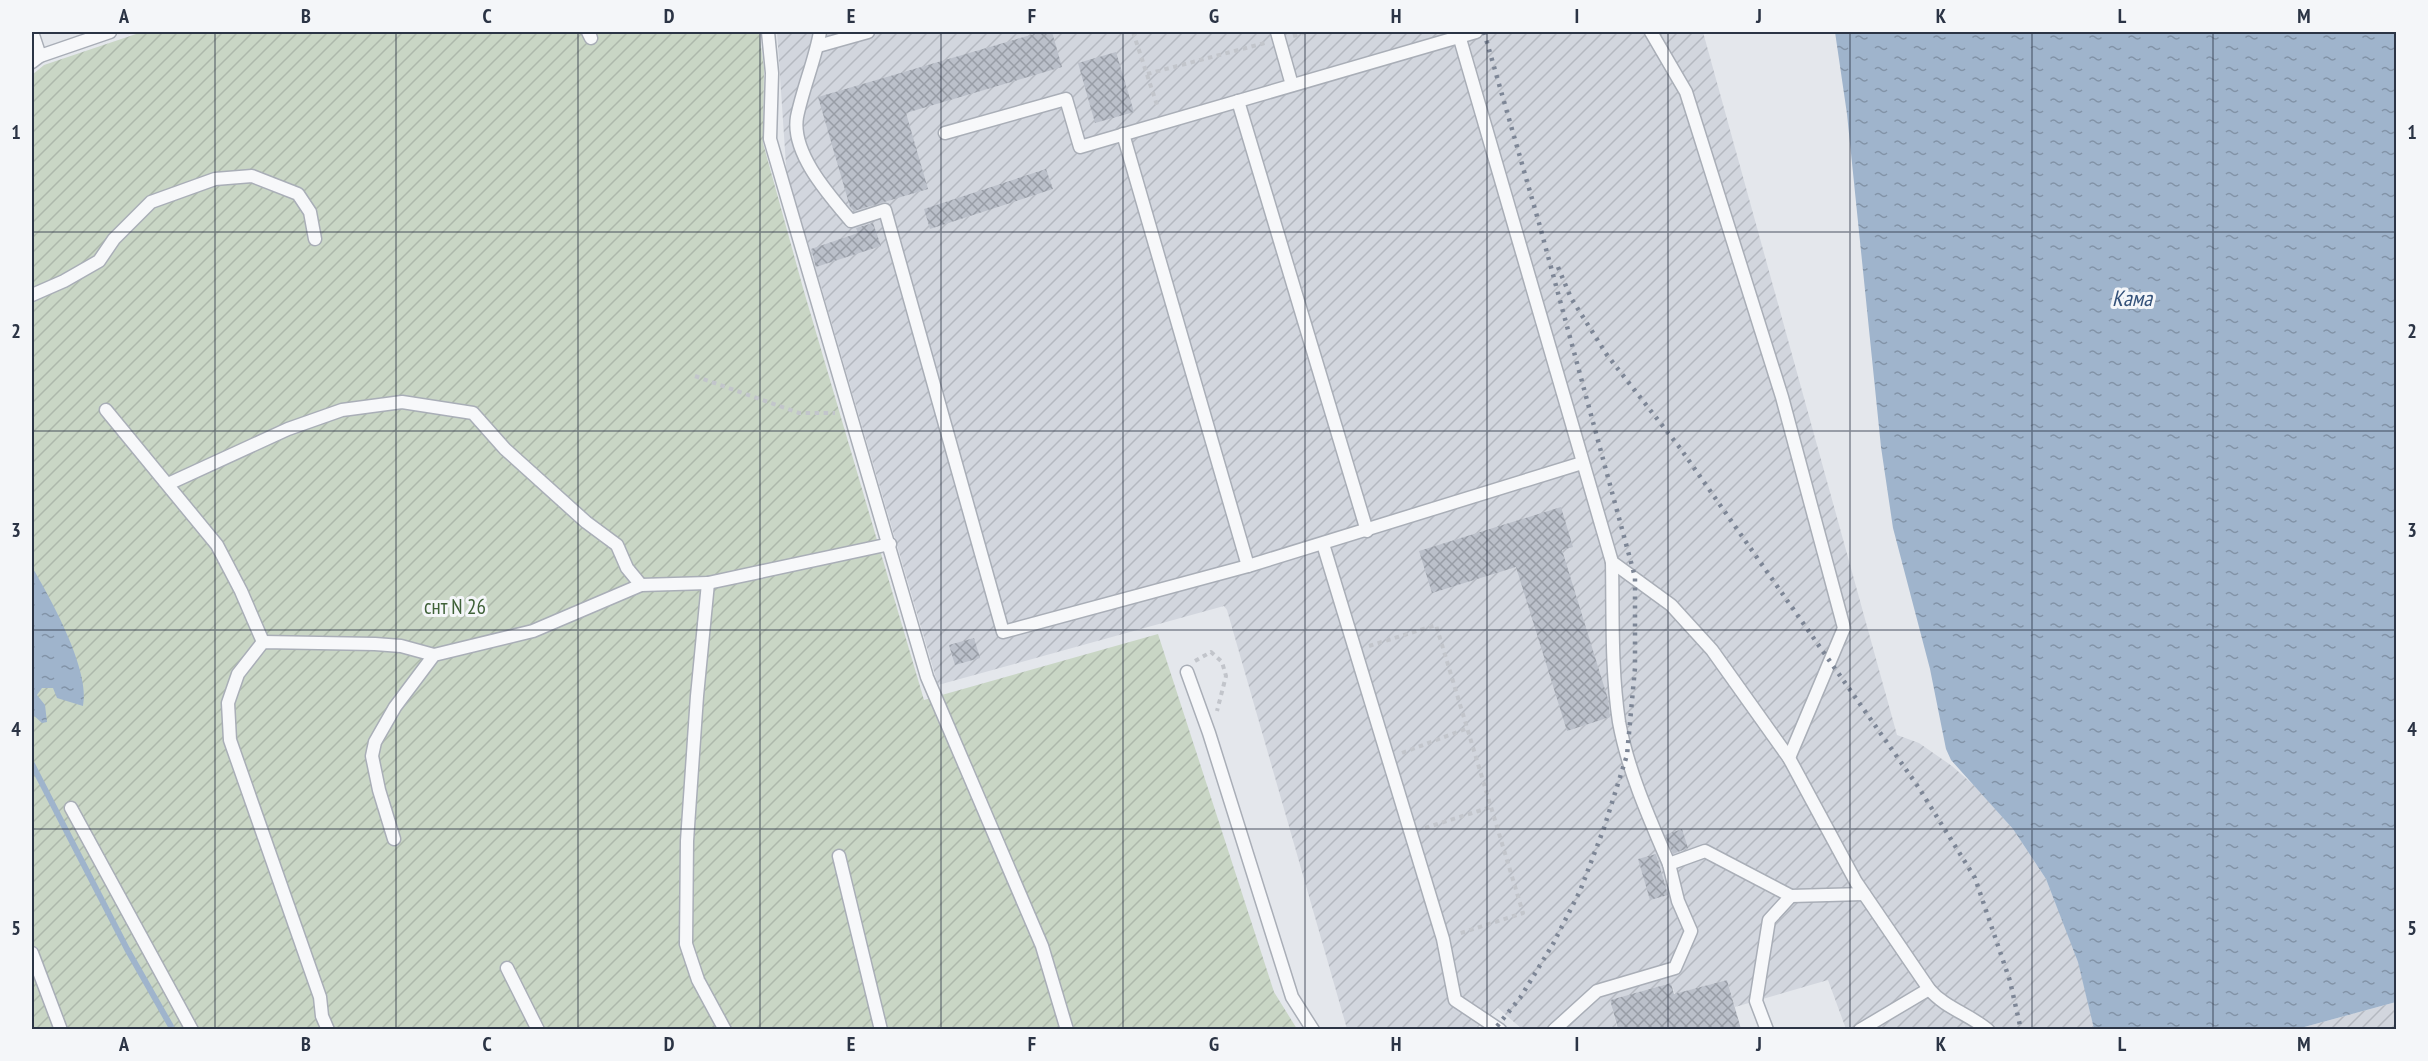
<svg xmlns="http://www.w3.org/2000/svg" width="2428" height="1061" font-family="'PT Sans Narrow',sans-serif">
<defs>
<pattern id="industrial-furrows" width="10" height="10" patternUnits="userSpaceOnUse" patternTransform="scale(1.5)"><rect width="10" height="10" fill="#d2d6de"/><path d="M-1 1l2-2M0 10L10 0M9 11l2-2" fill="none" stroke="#b4b8c0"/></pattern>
<pattern id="garden-furrows" width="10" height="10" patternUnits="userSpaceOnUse" patternTransform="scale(1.5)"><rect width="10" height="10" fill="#c9d6c5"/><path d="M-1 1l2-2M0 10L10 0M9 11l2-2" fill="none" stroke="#adb8ab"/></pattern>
<pattern id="water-ripples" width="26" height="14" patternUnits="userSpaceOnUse" patternTransform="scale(1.5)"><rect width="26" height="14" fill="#9fb4cc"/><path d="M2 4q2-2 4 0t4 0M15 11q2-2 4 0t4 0" fill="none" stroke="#8293a7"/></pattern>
<pattern id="building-cross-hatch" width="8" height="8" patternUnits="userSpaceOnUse" patternTransform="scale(1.5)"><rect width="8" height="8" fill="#bbc0ca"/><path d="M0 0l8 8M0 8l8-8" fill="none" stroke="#989da6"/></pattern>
</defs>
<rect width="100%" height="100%" fill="#e4e7ec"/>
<g fill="url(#industrial-furrows)">
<path d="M777 32H1703L1897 735 1919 743 1952 766 1978 789 2013 829 2046 879 2079 962 2094 1029H1846L1828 980 1735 1007 1727 980 1675 994 1671 983 1610 1000 1617 1027 1607 1029H1522L1498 1008 1476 1029H1347L1227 610 1224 606 938 685 810 249 787 180Z"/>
<path d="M2396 1002V1029H2297Z"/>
</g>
<path fill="url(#garden-furrows)" d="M142 32H759L764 68 763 143 803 288 924 700 1158 634 1274 992 1297 1029 32 1030V75L44 65Z"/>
<g fill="url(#water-ripples)">
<path d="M1835 32H2396V1002L2297 1029H2094L2078 962 2046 879 2013 829 1951 760 1946 749 1930 669 1893 528 1881 447 1847 114Z"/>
<path d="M32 567C50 597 91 671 83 706L57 698 53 688H42L37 695 45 705 47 722 42 723 32 714Z"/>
</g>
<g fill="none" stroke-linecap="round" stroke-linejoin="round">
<path stroke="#9fb4cc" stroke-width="6" d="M32 764 127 949 173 1030"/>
</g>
<g fill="url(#building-cross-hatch)">
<path d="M1041 32H1052L1062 67 906 113 928 189 854 211 850 207 818 97Z"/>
<path d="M1116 52 1134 112 1095 123 1078 63Z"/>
<path d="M1046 169 1053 189 930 229 924 209Z"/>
<path d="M873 223 881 246 816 267 811 249 858 233 856 228Z"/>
<path d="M1561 507 1573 547 1562 550 1608 699 1610 717 1567 731 1516 567 1432 593 1419 551Z"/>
<path d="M974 638 980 658 955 665 949 645Z"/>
<path d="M1682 829 1688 848 1673 854 1665 835Z"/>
<path d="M1656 854 1668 895 1650 900 1638 859Z"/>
<path d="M1727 980 1741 1029H1618L1610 1000 1671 983 1674 994Z"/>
</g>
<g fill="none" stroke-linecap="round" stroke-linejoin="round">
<g stroke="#a9aeb7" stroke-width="15">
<g id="service">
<path d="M32 32 40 56"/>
<path d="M588 32 591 38"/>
<path d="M768 32 772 73 770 139 927 677 1042 946 1067 1030"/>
<path d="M820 32C815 60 803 88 797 117 791 153 829 195 851 221L885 210 1003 632 1248 566 1582 463"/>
<path d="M1277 32 1292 85"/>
<path d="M1458 32 1612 562 1671 605 1712 650 1789 758 1856 882 1929 989C1945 1008 1969 1014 1988 1030"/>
<path d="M1651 32 1686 92 1782 397 1844 628 1789 758"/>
<path d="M818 46 868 32"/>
<path d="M32 62 40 56 110 32"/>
<path d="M1238 101 1367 531"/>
<path d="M945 133 1066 99 1080 147 1476 32"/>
<path d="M1123 134 1248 566"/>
<path d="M32 295 64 281 99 261 114 239 151 202 215 179 252 176 298 194 310 212 315 239"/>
<path d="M106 410 217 545 241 591 263 642"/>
<path d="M168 484 288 429 342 410 402 402 473 413 505 449 586 522 617 545 627 568 641 585"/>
<path d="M1323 544 1443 939 1455 1000 1500 1030"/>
<path d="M1612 562C1613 615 1611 669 1619 722 1628 771 1649 818 1669 864"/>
<path d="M708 583 697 696 687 841 686 944 698 980 725 1030"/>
<path d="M1187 672 1209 733 1292 997 1313 1030"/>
<path d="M71 808 192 1030"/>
<path d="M394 839 379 790 372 756 375 742 395 707 434 655 533 631 641 585 708 583 890 544"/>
<path d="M839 856 881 1030"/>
<path d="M32 953 61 1030"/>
<path d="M507 968 538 1030"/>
<path d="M328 1030 322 1016 320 997 230 740 228 703 238 674 263 642 375 644 401 646 434 655"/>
<path d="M1554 1030 1597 991 1675 968 1691 931 1678 901 1669 864 1705 851 1791 896 1864 894"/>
<path d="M1767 1030 1756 1001 1769 920 1791 896"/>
<path d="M1860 1030 1929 989"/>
</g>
</g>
<g stroke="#c2c5cb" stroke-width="4" stroke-dasharray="4.5 4.5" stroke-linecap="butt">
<path d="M1133 32 1158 108"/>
<path d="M1293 36 1307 32"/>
<path d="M1147 74 1265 43"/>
<path d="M695 376 799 413H835"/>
<path d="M1369 646 1436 625 1523 913 1458 934"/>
<path d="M1195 661 1211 652 1222 662 1226 676 1217 711"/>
<path d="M1402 753 1468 728"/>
<path d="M1425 828 1491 807"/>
</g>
<use href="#service" stroke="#f7f8fa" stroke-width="12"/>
<g stroke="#7d8696" stroke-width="4.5" stroke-dasharray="3 6" stroke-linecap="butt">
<path d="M1484 32 1539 223 1635 577V668L1627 755 1604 828 1580 891 1553 944 1520 998 1494 1030"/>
<path d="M1558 267 1571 298 1607 355 1680 448 1919 788 1975 878 2010 981 2021 1030"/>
</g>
</g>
<path fill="none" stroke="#2b3445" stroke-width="1.5" stroke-opacity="0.55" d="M215 32V1030M396 32V1030M578 32V1030M760 32V1030M941 32V1030M1123 32V1030M1305 32V1030M1487 32V1030M1668 32V1030M1850 32V1030M2032 32V1030M2213 32V1030M32 232H2396M32 431H2396M32 630H2396M32 829H2396"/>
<g text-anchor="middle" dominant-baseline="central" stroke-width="6" stroke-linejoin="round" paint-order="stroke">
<g font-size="21" fill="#3f6138" stroke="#f4f6f9">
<text x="455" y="606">снт N 26</text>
</g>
<g font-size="22" font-style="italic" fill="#34527a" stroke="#f4f6f9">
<text x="2132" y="298">Кама</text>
</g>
</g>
<rect width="2428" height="1061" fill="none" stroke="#f4f6f9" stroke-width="66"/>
<rect x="33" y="33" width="2362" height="995" fill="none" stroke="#2b3445" stroke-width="2"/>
<g font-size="20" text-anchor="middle" font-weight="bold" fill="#2b3445">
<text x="124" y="23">A</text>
<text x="306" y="23">B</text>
<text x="487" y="23">C</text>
<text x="669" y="23">D</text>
<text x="851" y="23">E</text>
<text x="1032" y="23">F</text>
<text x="1214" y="23">G</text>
<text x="1396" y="23">H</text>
<text x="1577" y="23">I</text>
<text x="1759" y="23">J</text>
<text x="1941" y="23">K</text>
<text x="2122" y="23">L</text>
<text x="2304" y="23">M</text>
<text x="16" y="139">1</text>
<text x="2412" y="139">1</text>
<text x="16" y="338">2</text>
<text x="2412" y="338">2</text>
<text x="16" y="537">3</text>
<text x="2412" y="537">3</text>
<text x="16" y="736">4</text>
<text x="2412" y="736">4</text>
<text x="16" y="935">5</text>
<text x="2412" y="935">5</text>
<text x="124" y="1051">A</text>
<text x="306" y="1051">B</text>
<text x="487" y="1051">C</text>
<text x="669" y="1051">D</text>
<text x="851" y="1051">E</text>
<text x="1032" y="1051">F</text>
<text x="1214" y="1051">G</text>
<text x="1396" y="1051">H</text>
<text x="1577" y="1051">I</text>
<text x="1759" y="1051">J</text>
<text x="1941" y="1051">K</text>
<text x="2122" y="1051">L</text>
<text x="2304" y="1051">M</text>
</g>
</svg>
